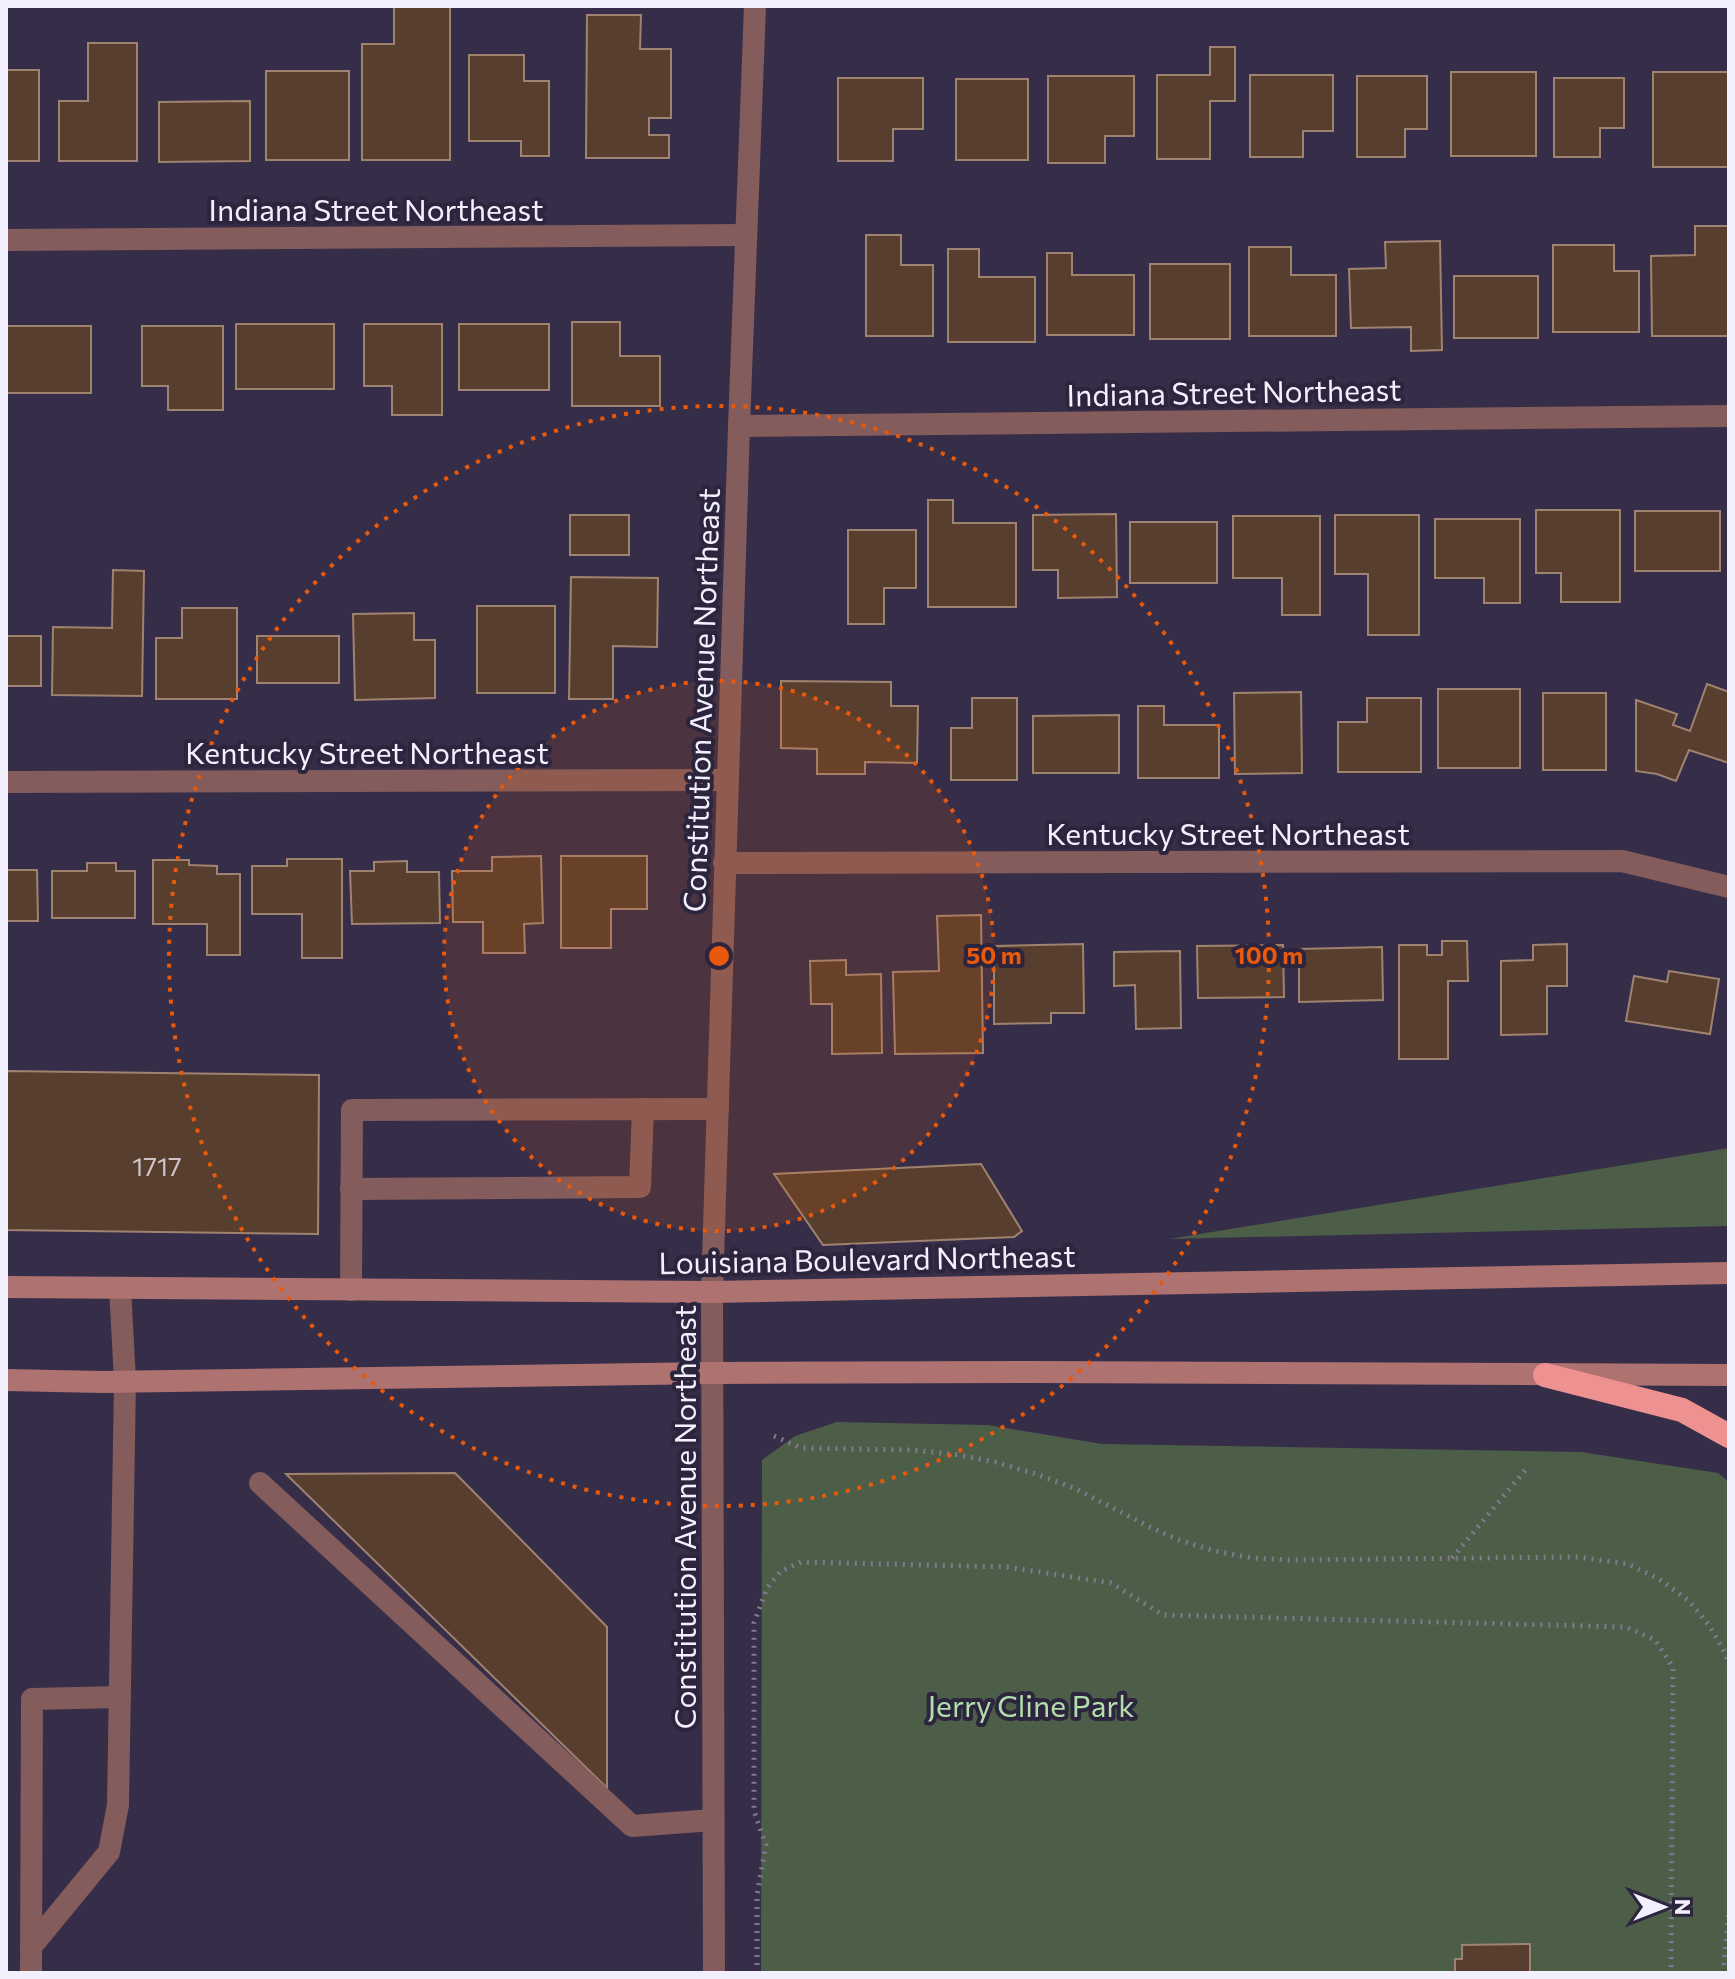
<svg xmlns="http://www.w3.org/2000/svg" width="1735" height="1979" font-family="Commissioner,sans-serif">
<rect width="100%" height="100%" fill="#362e48"/>
<g fill="#4c5d48">
<path d="M1729 1148V1226L1169 1239Z"/>
<path d="M837 1422 987 1425 1102 1444 1581 1452 1718 1473 1729 1482V1973H761L762 1460 795 1436Z"/>
</g>
<g fill="#583e2e" stroke="#a08270" stroke-width="2">
<path d="M394 6H450V160H362V44H394Z"/>
<path d="M587 15H641L640 49H671V118H649V135H669V158H586Z"/>
<path d="M88 43H137V161H59V101H88Z"/>
<path d="M1210 47H1235V101H1210V159H1157V75H1210Z"/>
<path d="M469 55H524V81H549V156H521V141H469Z"/>
<rect x="6" y="70" width="33" height="91"/>
<rect x="266" y="71" width="83" height="89"/>
<rect x="1451" y="72" width="85" height="84"/>
<rect x="1653" y="72" width="76" height="95"/>
<path d="M1250 75H1333V131H1303V157H1250Z"/>
<path d="M1048 76H1134V136H1105V163H1048Z"/>
<path d="M1357 76H1427V129H1405V157H1357Z"/>
<path d="M838 78H923V129H893V161H838Z"/>
<path d="M1554 78H1624V128H1600V157H1554Z"/>
<rect x="956" y="79" width="72" height="81"/>
<path d="M250 101V161L159 162V102Z"/>
<path d="M1695 226H1729V336H1652L1651 256 1695 255Z"/>
<path d="M866 235H901V265H933V336H866Z"/>
<path d="M1440 241 1442 350 1411 351V327L1351 328 1349 269 1386 268 1385 242Z"/>
<path d="M1553 245H1614V271H1639V332H1553Z"/>
<path d="M1249 247H1291V275H1336V336H1249Z"/>
<path d="M948 249H979V277H1035V342H948Z"/>
<path d="M1047 253H1072V275H1134V335H1047Z"/>
<rect x="1150" y="264" width="80" height="75"/>
<rect x="1454" y="276" width="84" height="62"/>
<path d="M572 322H620V356H660V406H572Z"/>
<rect x="236" y="324" width="98" height="65"/>
<path d="M364 324H442V415H392V386H364Z"/>
<rect x="459" y="324" width="90" height="66"/>
<rect x="6" y="326" width="85" height="67"/>
<path d="M142 326H223V410H168V386H142Z"/>
<path d="M928 500H953V523H1016V607H928Z"/>
<path d="M1536 510H1620V602H1561V573H1536Z"/>
<rect x="1635" y="511" width="85" height="60"/>
<path d="M1116 514 1117 597 1058 598V570H1033V515Z"/>
<rect x="570" y="515" width="59" height="40"/>
<path d="M1335 515H1419V635H1368V574H1335Z"/>
<path d="M1233 516H1320V615H1282V578H1233Z"/>
<path d="M1435 519H1520V603H1484V578H1435Z"/>
<rect x="1130" y="522" width="87" height="61"/>
<path d="M848 530H916V588H884V624H848Z"/>
<path d="M113 570 144 571 142 696 52 695 53 627 112 628Z"/>
<path d="M571 577 658 578 657 647 613 646V699H569Z"/>
<rect x="477" y="606" width="78" height="87"/>
<path d="M182 608H237V699H156V638H182Z"/>
<path d="M414 613V640H435V698L355 700 353 614Z"/>
<rect x="6" y="636" width="35" height="50"/>
<rect x="257" y="636" width="82" height="47"/>
<path d="M781 681 891 682V706H918L917 763 865 762V774H817V749L781 748Z"/>
<path d="M1707 684 1729 692V763L1689 750 1676 781 1657 774 1636 771V700L1677 714 1673 725 1690 731Z"/>
<rect x="1438" y="689" width="82" height="79"/>
<path d="M1301 692 1302 773 1235 774 1234 693Z"/>
<rect x="1543" y="693" width="63" height="77"/>
<path d="M972 698H1017V780H951V728H972Z"/>
<path d="M1367 698H1421V772H1338V722H1367Z"/>
<path d="M1138 706H1164V725H1219V778H1138Z"/>
<path d="M1119 715V773H1033V716Z"/>
<path d="M541 856 543 923 524 924 525 953H483V922H453L452 871H492V857Z"/>
<path d="M561 856H647V909H611V948H561Z"/>
<path d="M287 859H342V958H302V914H252V866H287Z"/>
<path d="M153 860H189V865L217 866V874H240V955H207V924H153Z"/>
<path d="M407 861V872H439L440 923 352 924 350 871H374V862Z"/>
<path d="M87 863H116V871H135V918H52V871H87Z"/>
<path d="M6 870H37L38 921H6Z"/>
<path d="M981 915 983 1053 895 1054 893 972 939 971 937 916Z"/>
<path d="M1442 941H1467L1468 981H1448V1059H1399V945H1427V955H1442Z"/>
<path d="M1083 944 1084 1013H1051V1023L994 1024V946Z"/>
<path d="M1567 944V986H1547V1034L1501 1035V961L1533 960V945Z"/>
<path d="M1283 945 1284 997 1198 998 1197 946Z"/>
<path d="M1382 947 1383 1000 1299 1002V949Z"/>
<path d="M1180 951 1181 1028 1136 1029 1135 985 1114 986V952Z"/>
<path d="M846 960V975L881 974 882 1053 832 1054V1004H811L810 961Z"/>
<path d="M1669 971 1719 979 1710 1034 1626 1021 1634 976 1667 982Z"/>
<path d="M6 1071 319 1075 318 1234 6 1230Z"/>
<path d="M981 1164 1022 1231 1014 1237 823 1245 774 1174Z"/>
<path d="M455 1473 607 1627V1788L286 1474Z"/>
<path d="M1530 1944V1973H1455V1959H1462V1945Z"/>
</g>
<g fill="none" stroke-linecap="round" stroke-linejoin="round">
<g stroke="#807a8f" stroke-width="5" stroke-dasharray="2 6" stroke-linecap="butt">
<path d="M774 1436 801 1448 912 1450 959 1455 995 1462 1033 1473 1074 1488 1150 1527 1179 1540 1215 1551 1252 1558 1289 1560 1578 1557 1628 1564 1659 1579 1688 1600 1709 1625 1725 1653 1729 1665"/>
<path d="M1452 1558 1526 1469"/>
<path d="M757 1973V1895L766 1845 754 1811V1623L767 1588 781 1571 801 1562 1007 1567 1111 1583 1163 1615 1626 1627 1655 1640 1673 1667 1671 1973"/>
<path d="M1723 1973 1729 1910"/>
</g>
<g stroke="#835c5b" stroke-width="22">
<path d="M351 1189 640 1187 643 1109"/>
<path d="M351 1290 352 1110 718 1109"/>
<path d="M260 1483 632 1826 713 1820"/>
<path d="M31 1947 109 1852 118 1805 125 1381 120 1288"/>
<path d="M31 1973 32 1699 120 1697"/>
</g>
<g stroke="#835c5b" stroke-width="22">
<path d="M6 240 746 235"/>
<path d="M739 426 1729 416"/>
<path d="M6 782 727 780"/>
<path d="M724 863 1622 861 1729 887"/>
</g>
<path stroke="#835c5b" stroke-width="22" d="M714 1973 712 1292 739 426 755 6"/>
<g stroke="#ae7271" stroke-width="22">
<path d="M6 1287 712 1292 1729 1273"/>
<path d="M6 1380 103 1382 712 1373 1036 1372 1729 1375"/>
</g>
<path stroke="#ee9191" stroke-width="24" d="M1545 1375 1682 1410 1729 1436"/>
</g>
<circle cx="719" cy="956" r="275" fill="#e8590c" fill-opacity=".12"/>
<g fill="none" stroke="#e8590c" stroke-width="4" stroke-dasharray="4 8">
<circle cx="719" cy="956" r="275"/>
<circle cx="719" cy="956" r="550"/>
</g>
<g text-anchor="middle" dominant-baseline="central" stroke-width="8" stroke-linejoin="round" paint-order="stroke">
<g font-size="26" fill="#ccc4c9">
<text x="157" y="1165">1717</text>
</g>
<g font-size="30" fill="#f3f0fd" stroke="#2c253d">
<text x="376" y="208">Indiana Street Northeast</text>
<text transform="translate(1234 391) rotate(-1)">Indiana Street Northeast</text>
<text transform="translate(700 700) rotate(-88)">Constitution Avenue Northeast</text>
<text x="367" y="751">Kentucky Street Northeast</text>
<text x="1228" y="832">Kentucky Street Northeast</text>
<text transform="translate(867 1258) rotate(-1)">Louisiana Boulevard Northeast</text>
<text transform="translate(683 1517) rotate(-90)">Constitution Avenue Northeast</text>
</g>
<g font-size="30" fill="#b3deab" stroke="#2c253d">
<text x="1031" y="1704">Jerry Cline Park</text>
</g>
</g>
<circle cx="719" cy="956" r="12" fill="#e8590c" stroke="#2c253d" stroke-width="4"/>
<g font-size="24" text-anchor="middle" font-weight="bold" fill="#e8590c" stroke="#2c253d" stroke-width="8" stroke-linejoin="round" paint-order="stroke">
<text x="994" y="964">50 m</text>
<text x="1269" y="964">100 m</text>
</g>
<rect width="1735" height="1979" fill="none" stroke="#f3f0fd" stroke-width="16"/>
<g transform="translate(1663 1907) rotate(90)" stroke="#2c253d" stroke-width="6" paint-order="stroke">
<path d="M0-6L14 30L0 20L-14 30Z" fill="#f3f0fd"/>
<text y="-12" font-size="22" font-weight="bold" text-anchor="middle" fill="#f3f0fd">N</text>
</g>
</svg>
